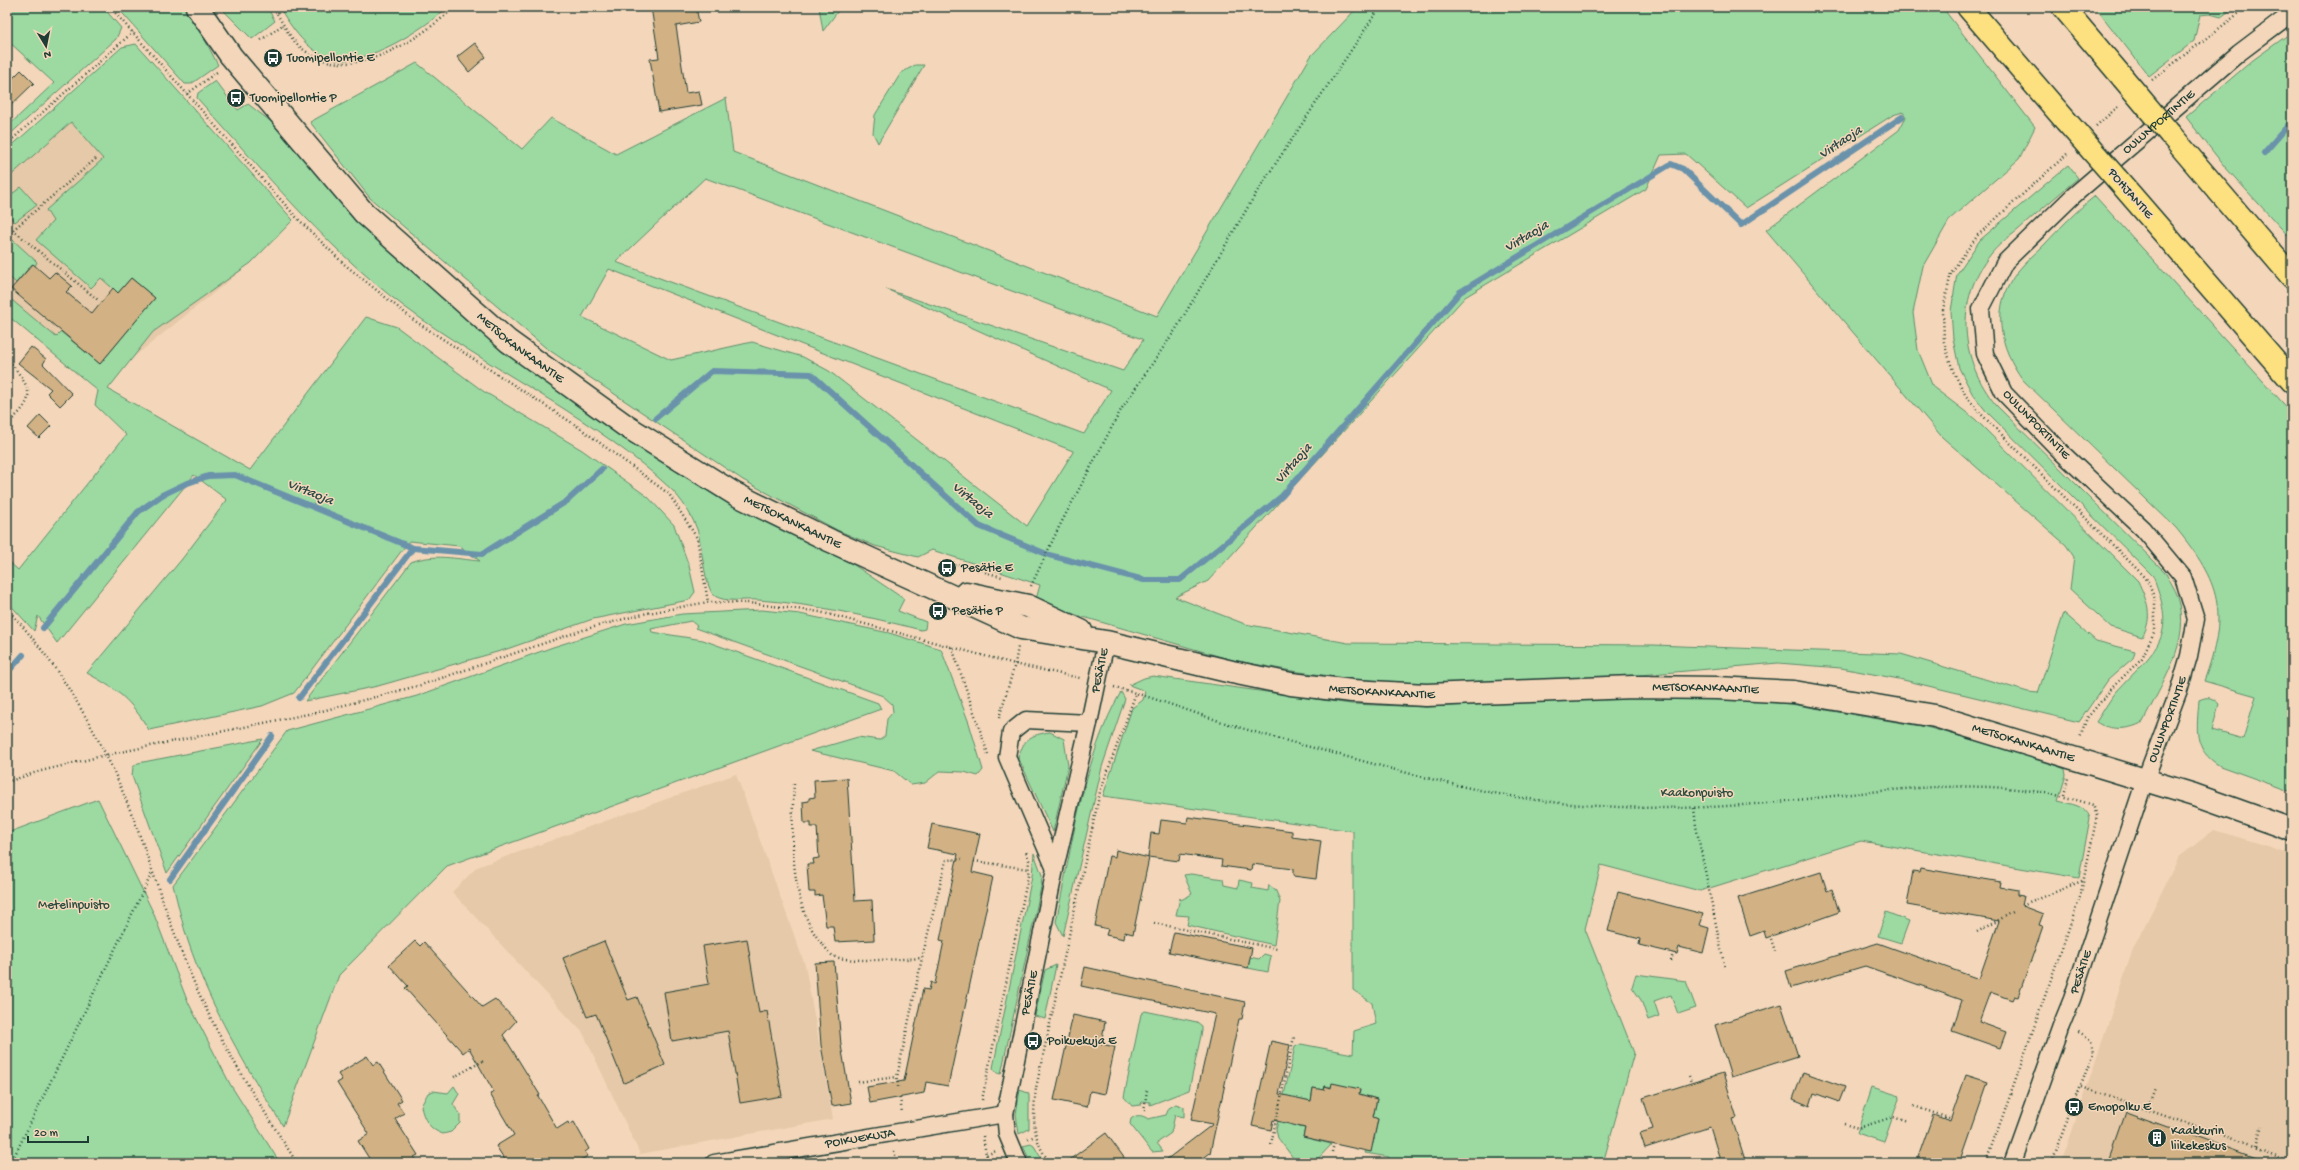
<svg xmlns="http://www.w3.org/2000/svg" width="2299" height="1170" font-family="'Gochi Hand',sans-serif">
<rect width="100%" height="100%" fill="#f4d7ba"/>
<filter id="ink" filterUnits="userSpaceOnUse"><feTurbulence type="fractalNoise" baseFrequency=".025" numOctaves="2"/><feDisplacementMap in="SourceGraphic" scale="8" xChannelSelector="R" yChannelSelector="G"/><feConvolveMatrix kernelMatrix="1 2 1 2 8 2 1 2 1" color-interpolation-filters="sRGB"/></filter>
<g filter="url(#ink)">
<g fill="#e6c9a8">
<path d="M73 100 251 263 100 384 7 308V209L16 200 7 193V159Z"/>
<path d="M736 774 805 965 833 1119 640 1154 583 1033 452 892 477 867Z"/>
<path d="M2214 830 2265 845 2292 855V1163H2061L2133 949 2179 857Z"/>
</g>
<g fill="#9cdaa2" stroke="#5e8c6b" fill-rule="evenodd">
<path d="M7 7H103L121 28 116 39 7 137V127L54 83 7 40Z"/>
<path d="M117 7H188L218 65 191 84H185Z"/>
<path d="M220 7H267L275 21 252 39Z"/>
<path d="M279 7H448C425 28 365 67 333 59 307 52 292 28 279 7Z"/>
<path d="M819 7H841L823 31Z"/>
<path d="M1358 7H1942L2035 127 2019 159 1950 219 1923 266 1913 313 1918 350 1933 387 1975 419 2138 581C2147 601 2154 617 2142 637L2111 627 2070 589 2074 557 2066 545 1942 437 1766 230 1899 130 1906 117 1903 112 1893 115 1746 208 1686 154 1661 155 1646 189 1465 297 1208 581 1175 597 1245 624 1348 643 1653 645 1901 654 2028 692 2038 693 2064 613 2096 641 2135 651 2133 658 2108 680 2079 722 1899 679 1841 668 1778 663 1629 676 1426 684 1353 679 1292 671 1232 660 1035 603 1040 585 932 550 918 557 875 546 837 530 743 480 546 348 370 198 310 122 417 63 522 149 551 118 616 154 726 98 733 152 1157 316 1311 56ZM705 178 1142 339 1143 340 1123 371 886 289 1111 390 1084 434 616 262ZM609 269 1073 451V452L1027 526 829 371 803 357 752 342 671 360 582 317Z"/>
<path d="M2095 7H2235L2221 17 2210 14 2200 15 2194 41 2149 76Z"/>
<path d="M2292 32V240L2225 167 2186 117 2253 60Z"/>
<path d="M136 44 293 220 251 263 153 332 108 389 250 470 366 317 397 327 483 391 582 450 648 497 674 525 689 566 695 592 689 600 593 619 504 650 378 686 305 701 411 562C434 553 456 559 480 561L459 546 409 541 294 693 262 706 149 730C130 699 118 690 87 673L182 559 227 500 194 475 57 643 38 616 34 631 7 601V560L18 570 126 435 95 405 98 391 7 315V296L56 337 61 332 100 364 155 298 131 278 118 293 101 278 91 288 36 240 53 221 46 210 103 159 71 122 7 179V150L122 47Z"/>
<path d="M915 65H924L878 143 873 133 875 115 901 73Z"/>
<path d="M215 81 238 110 248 104 286 133 415 270 770 523 854 565 904 599 898 611 926 622 925 629 921 630C866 616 814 604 758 600 745 599 726 603 715 596 704 589 702 543 697 529 691 514 682 500 671 489 597 420 503 376 420 318 334 258 267 175 197 98L198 93Z"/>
<path d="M2068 165 2078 178C2058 195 2038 212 2018 230 2009 237 1998 245 1991 254 1954 300 1960 361 1996 405L2165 572C2169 580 2175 588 2178 597 2192 641 2162 683 2143 722 2130 730 2110 731 2096 722 2103 712 2109 700 2117 691 2157 648 2178 639 2153 576L1986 411 1972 393 1959 368 1953 339 1951 311 1957 274 1980 240Z"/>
<path d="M21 187 37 205 15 222 7 214V198Z"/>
<path d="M2095 196 2292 413V792L2220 766C2192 749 2197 729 2199 700 2208 696 2212 697 2219 704L2212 730 2243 739 2256 696 2204 681C2229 613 2221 583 2176 528L2023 380C1999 347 1990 306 2018 271 2026 261 2036 253 2044 245 2060 228 2076 211 2095 196Z"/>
<path d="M13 240 37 262 35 266 32 264 16 283 7 275V246Z"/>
<path d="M762 610 800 614 889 633 941 649 969 723 983 770 978 776 964 772 940 771 925 783 911 785 894 771 810 751 858 737 880 740 885 736 887 719 893 712 892 704 883 696 695 628 697 626 691 621 651 629 652 632 703 640 878 703 881 709 447 866 339 975 283 1126C246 1067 210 1007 188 941 182 923 178 904 173 885L287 731 417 696 553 647 626 624 682 614Z"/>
<path d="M1153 676 1351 704 1426 707 1633 698H1717L1791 704 1926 727 2032 756 2065 769 2066 775 2058 801C2070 804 2086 805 2090 818L2079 878 1861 841 1700 891 1601 865 1585 929 1634 1053 1603 1163H1387L1389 1157 1365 1153 1367 1143 1373 1144 1378 1119 1373 1117 1377 1099 1359 1094 1360 1089 1325 1086 1324 1090 1313 1088 1311 1101 1305 1100 1299 1127 1305 1128 1303 1137 1331 1144 1330 1146 1314 1163H1297L1278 1138 1276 1130 1295 1047 1301 1044 1353 1054 1354 1031 1376 1024 1372 1003 1353 990V831L1103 796 1132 708 1143 700 1145 691 1129 685 1144 678Z"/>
<path d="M1121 692 1125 699 1102 767 1063 936 1056 922C1071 850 1084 755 1121 692Z"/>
<path d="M1050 732 1064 739 1068 766 1053 832 1018 757C1025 738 1030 735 1050 732Z"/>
<path d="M263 739 167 873 132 776 133 767 138 763Z"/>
<path d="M98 799 153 912 187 1000 230 1084 280 1163H7V833Z"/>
<path d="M1034 853 1042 875 1041 887 1001 1074 997 1073 993 1068 1032 876Z"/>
<path d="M1191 874 1223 879 1224 885 1238 888 1239 880 1253 883 1252 888 1268 891 1269 885 1276 891 1280 901 1274 945 1187 925 1189 916 1176 915 1180 898 1181 900 1192 894 1184 875Z"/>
<path d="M1886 912 1909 921 1901 943 1878 936Z"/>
<path d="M1264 954 1271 956 1268 972 1248 968 1250 957 1259 959Z"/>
<path d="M1056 965 1045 1019 1035 1016 1045 970Z"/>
<path d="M1636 974 1686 981 1696 1008 1678 1014 1671 995 1654 1001 1659 1016 1648 1020 1641 1000 1632 987Z"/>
<path d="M1145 1011 1197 1022 1202 1026V1031L1189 1090 1150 1105V1102L1142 1101 1141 1105 1132 1106 1124 1097 1141 1014Z"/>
<path d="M454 1086 459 1094 453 1104 460 1115V1123L451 1132 443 1134C430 1130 423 1119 421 1106L428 1093 433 1091 448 1093Z"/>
<path d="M1872 1087 1900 1096 1884 1142 1857 1133Z"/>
<path d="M1020 1090 1028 1093 1029 1095V1129L1019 1134 1016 1114Z"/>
<path d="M1176 1104 1184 1107V1117L1175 1115 1171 1133 1157 1143 1163 1151 1152 1152 1130 1124 1131 1119C1136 1114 1143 1115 1148 1119L1166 1115 1169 1108Z"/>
<path d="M1031 1144 1034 1146 1044 1163H1031L1023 1146Z"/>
</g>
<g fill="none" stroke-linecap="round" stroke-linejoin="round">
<g stroke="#6b92aa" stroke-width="6">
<path d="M2264 153 2292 121"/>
<path d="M656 418 712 371 811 374 979 526 1049 555 1144 580H1180L1282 496 1460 292 1671 164 1683 169 1741 225 1902 117"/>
<path d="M43 628 138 512 162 495 185 484 208 476 235 475 413 548 482 554 567 501 602 469"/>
<path d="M7 673 23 655"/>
<path d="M299 698 413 548"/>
<path d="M170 879 272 736"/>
</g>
</g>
<g fill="#d2b285" stroke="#1f3d34">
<path d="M651 7H696L699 22 676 26 686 93 699 91 702 105 659 112 650 59 659 58Z"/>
<path d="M475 43 486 57 469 72 457 57Z"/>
<path d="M21 70 34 83 7 109V84Z"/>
<path d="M33 264 49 278 55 272 72 286 66 292 92 314 113 288 118 293 131 278 155 298 100 364 11 289Z"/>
<path d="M31 347 46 359 43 364 72 394 60 406 47 393 51 389 18 363Z"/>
<path d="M40 415 51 426 39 438 28 428Z"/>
<path d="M847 778 855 901 872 900 874 940 835 942 833 926H826L822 895 815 896V892H809L807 864H814L813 859 819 858 817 827H811V823H804L803 802 809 801V798L815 797 814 780Z"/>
<path d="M1188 817 1292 831V837L1321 841 1316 879 1293 876V869L1252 864 1251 870 1221 866 1222 860 1180 854 1179 861 1148 857 1151 833 1159 834 1161 820 1187 823Z"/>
<path d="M932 824 980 834 972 872 993 877 948 1086 926 1082 924 1093 870 1103 867 1087 904 1081 923 989 929 990 931 982 935 984 944 941 940 940 958 854 927 848Z"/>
<path d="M1116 850 1149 858 1133 934 1125 932 1124 939 1106 935 1108 929 1095 926 1109 856 1115 857Z"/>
<path d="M1920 868 2001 882 2000 887 2018 890V895L2024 896 2022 906 2043 914 2039 925 2043 926 2018 997 2014 996 2012 1000 1990 992 1979 1022 2006 1032 2000 1048 1952 1031 1962 1000 1865 966 1791 988 1786 971 1878 943 1979 979 1999 921 1907 905 1913 871 1919 872Z"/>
<path d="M1821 872 1827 891 1832 889 1839 912 1766 938 1764 931 1750 936 1738 898Z"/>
<path d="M1618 892 1703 914 1699 925 1709 928 1703 953 1679 947 1677 954 1639 945 1640 939 1608 931Z"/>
<path d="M1174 932 1252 948 1248 968 1169 952Z"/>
<path d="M747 939 759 1013 767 1011 782 1096 740 1103 728 1031 672 1041 664 992 709 984 703 946Z"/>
<path d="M415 941 420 946 424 942 482 1007 495 999 516 1021 503 1035 540 1095 538 1096 557 1129 568 1122 569 1125 574 1122 589 1149 585 1152 588 1156 575 1163H507L496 1146 514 1135 490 1094 494 1092 469 1048 463 1053 405 988 408 986 389 965Z"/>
<path d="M604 941 628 1000 637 997 665 1065 624 1083 596 1014 587 1017 563 958Z"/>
<path d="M834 962 841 1045 851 1103 832 1106 821 1045 815 963Z"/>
<path d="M1085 967 1245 1002 1242 1019H1239L1210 1153 1197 1163H1162L1213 1124 1191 1120 1215 1014 1081 986Z"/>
<path d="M1781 1004 1798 1056 1731 1077 1715 1025Z"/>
<path d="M1073 1015 1105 1022 1101 1044 1115 1047 1105 1094 1090 1091 1087 1107 1054 1100Z"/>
<path d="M1271 1041 1290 1045 1279 1094 1311 1101 1313 1088 1324 1090 1325 1086 1331 1088 1332 1083 1360 1089 1359 1094 1377 1099 1373 1117 1378 1119 1371 1152 1303 1137 1305 1128 1273 1120 1271 1130 1252 1126Z"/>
<path d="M367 1056 373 1065 378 1062 402 1100 397 1103 404 1113 395 1119 418 1155 414 1157 418 1163H372L358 1141 369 1134 337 1083 342 1080 338 1074Z"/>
<path d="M1803 1072 1845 1087 1839 1102 1814 1093 1810 1106 1793 1099Z"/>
<path d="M1723 1073 1737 1118 1732 1119 1746 1163H1721L1710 1127 1645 1148 1640 1133 1653 1129 1643 1098Z"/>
<path d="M1966 1075 1988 1082 1960 1163H1916L1933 1115 1950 1121Z"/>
<path d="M2126 1112 2261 1161V1163H2108Z"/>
<path d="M1106 1133 1128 1163H1065Z"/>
</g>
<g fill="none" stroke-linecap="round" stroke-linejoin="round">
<g stroke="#1f3d34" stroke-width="19">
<g id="street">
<path d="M1055 869 1007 757 1011 732 1026 720 1089 723"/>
<path id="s1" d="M714 1163 1005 1114"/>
<path id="s2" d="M1019 1163 1007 1134 1005 1114 1055 869 1089 723 1106 642"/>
<path id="s3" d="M2012 1163 2061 1026 2072 999 2145 780 2179 690 2189 656 2196 619 2183 577 2143 529 2061 452 2004 393 1985 354 1981 309 2005 262 2073 196 2239 53 2292 13"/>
</g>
</g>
<g stroke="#1f3d34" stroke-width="25">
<g id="secondary">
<path id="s4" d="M197 7 231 56 364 213 508 341 626 426 735 494 831 541 1021 628 1106 642 1232 672 1291 684 1352 691 1426 695 1633 687 1717 688 1794 692 1935 716 2194 795 2292 830"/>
<path d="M966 593 1028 606 1081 631"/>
</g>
</g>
<g stroke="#1f3d34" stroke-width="25">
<g id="highway">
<path d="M1968 7 2066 121"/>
<path d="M2063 7 2123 78"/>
<path d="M2170 134 2292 277"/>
<path d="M2117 179 2292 381"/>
</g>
</g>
<g stroke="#1f3d34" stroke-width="2.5" stroke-dasharray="1 3" stroke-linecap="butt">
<path d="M110 7 297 218 344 264 415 321 577 426 669 494 697 538 708 602"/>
<path d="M273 7C280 18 287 33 296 43 343 91 416 42 455 7"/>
<path d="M261 40 284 24"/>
<path d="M2152 80 2247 7"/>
<path d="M187 94 217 72"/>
<path d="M2096 126 2120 105"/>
<path d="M7 144 133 32"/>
<path d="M2067 154 1978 235 1951 273 1943 310 1944 342 1953 371 1966 396 1981 414 2146 578 2155 599V630L2142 658 2113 687 2087 718 2080 738"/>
<path d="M13 230 98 300"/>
<path d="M7 235 98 157"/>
<path d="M7 357C29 389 41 395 7 424"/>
<path d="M947 568 958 564 1002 577"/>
<path d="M1031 586 1059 527 1122 408 1176 329 1258 190 1380 7"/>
<path d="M7 609C47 651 80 703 106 755 145 834 165 922 203 1002 229 1058 264 1111 297 1163"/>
<path d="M952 647 988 754"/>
<path d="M1114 687C1156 698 1196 714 1238 727 1278 739 1318 749 1359 760 1432 780 1508 800 1584 805 1641 809 1698 809 1755 804 1866 795 1984 769 2093 805L2097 816 2080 897 1986 1163"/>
<path d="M999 718 1015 664 1018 647"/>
<path d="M7 782 37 772 106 755 318 712 421 685 583 630 643 614 708 602 749 603 820 612 1015 664 1080 678"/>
<path d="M794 784C791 833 789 907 823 945 826 948 830 954 833 956 846 963 904 959 922 958"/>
<path d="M2064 795 2068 778"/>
<path d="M1694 808 1696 826 1725 969"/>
<path d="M974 861 1028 869"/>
<path d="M2022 906 2084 880"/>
<path d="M1154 923 1277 949"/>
<path d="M1977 932 2013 912"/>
<path d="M1771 939 1775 951"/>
<path d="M1671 961 1673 953"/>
<path d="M1689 1076 1691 1082"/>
<path d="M454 1077 483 1061"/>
<path d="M858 1082 897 1077"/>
<path d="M2082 1086 2292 1162"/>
<path d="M898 1087 897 1077 922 958 946 860 962 859"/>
<path d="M900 1098 902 1113"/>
<path d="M982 1100 1028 876 1029 860 1026 852"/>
<path d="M1914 1106 1951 1119"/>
<path d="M2147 1109 2155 1088"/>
<path d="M1144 1111 1147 1090"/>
<path d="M1844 1124 1858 1128 1893 1117 1908 1122"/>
<path d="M983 1136 986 1155 996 1151"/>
<path d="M1028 1139 1035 1136"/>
<path d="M1271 1144 1294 1037"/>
<path d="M2255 1148 2261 1128"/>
<path d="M894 1151 897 1163"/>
<path d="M1332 1152 1334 1144"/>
<path d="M986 1155 991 1163"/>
<path d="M11 1163 152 873"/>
<path d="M1050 1163C1031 1138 1033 1118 1036 1088L1100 792 1136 693"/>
<path d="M2052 1163 2093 1052 2091 1040 2077 1032"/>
</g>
<use href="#street" stroke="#f4d7ba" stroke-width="16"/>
<use href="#secondary" stroke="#f4d7ba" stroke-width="22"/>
<use href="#highway" stroke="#fde080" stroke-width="22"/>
<g stroke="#1f3d34" stroke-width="25" stroke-linecap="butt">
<g id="highway-bridge">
<path d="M2123 78 2170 134"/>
<path d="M2066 121 2117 179"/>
</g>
</g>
<use href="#highway-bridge" stroke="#fde080" stroke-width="22"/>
</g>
</g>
<defs>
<g id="bus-disc" transform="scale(1)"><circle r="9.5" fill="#1f3d34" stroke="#f4d7ba"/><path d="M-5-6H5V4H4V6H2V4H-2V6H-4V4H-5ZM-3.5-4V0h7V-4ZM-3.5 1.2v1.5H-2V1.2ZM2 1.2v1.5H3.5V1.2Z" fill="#fff"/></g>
<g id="building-disc" transform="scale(1)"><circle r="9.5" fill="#1f3d34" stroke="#f4d7ba"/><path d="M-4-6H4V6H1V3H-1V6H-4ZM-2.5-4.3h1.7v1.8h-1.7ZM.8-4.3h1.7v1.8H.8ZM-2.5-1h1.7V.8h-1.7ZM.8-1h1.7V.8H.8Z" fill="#fff"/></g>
</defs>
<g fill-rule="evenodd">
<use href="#bus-disc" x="273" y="58"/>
<use href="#bus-disc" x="236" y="98"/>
<use href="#bus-disc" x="947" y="568"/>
<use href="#bus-disc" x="938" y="611"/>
<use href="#bus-disc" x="1033" y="1041"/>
<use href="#bus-disc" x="2074" y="1107"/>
<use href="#building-disc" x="2157" y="1138"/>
</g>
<g text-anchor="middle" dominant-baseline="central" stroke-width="3" stroke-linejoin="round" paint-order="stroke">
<g font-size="13" fill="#1f3d34" stroke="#f4d7ba" text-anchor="start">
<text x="287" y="58">Tuomipellontie E</text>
<text x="250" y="98">Tuomipellontie P</text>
<text x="961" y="568">Pesätie E</text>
<text x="952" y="611">Pesätie P</text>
<text x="1047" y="1041">Poikuekuja E</text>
<text x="2088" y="1107">Emopolku E</text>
<text x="2171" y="1131">Kaakkurin<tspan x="2171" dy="15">liikekeskus</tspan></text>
</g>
<g font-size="13" fill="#1f3d34" stroke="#f4d7ba">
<text stroke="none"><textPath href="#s3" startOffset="1225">OULUNPORTINTIE</textPath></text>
<text transform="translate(2130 194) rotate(49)">POHJANTIE</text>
<text stroke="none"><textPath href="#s4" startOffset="472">METSOKANKAANTIE</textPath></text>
<text transform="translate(2036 425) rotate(46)">OULUNPORTINTIE</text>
<text stroke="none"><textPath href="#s4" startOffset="796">METSOKANKAANTIE</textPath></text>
<text stroke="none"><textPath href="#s2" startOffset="505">PESÄTIE</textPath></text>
<text stroke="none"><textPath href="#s4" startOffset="1739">METSOKANKAANTIE</textPath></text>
<text stroke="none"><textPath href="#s4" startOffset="1415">METSOKANKAANTIE</textPath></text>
<text stroke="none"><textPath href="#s3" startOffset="470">OULUNPORTINTIE</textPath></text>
<text stroke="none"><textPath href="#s4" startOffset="2063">METSOKANKAANTIE</textPath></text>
<text stroke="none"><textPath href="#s3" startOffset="203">PESÄTIE</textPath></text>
<text stroke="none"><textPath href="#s2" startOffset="175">PESÄTIE</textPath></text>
<text stroke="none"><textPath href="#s1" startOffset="148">POIKUEKUJA</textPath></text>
</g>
<g font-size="13" fill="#2c4d3f" stroke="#f4d7ba">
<text x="1697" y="793">Kaakonpuisto</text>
<text x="74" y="905">Metelinpuisto</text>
</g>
<g font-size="14" font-style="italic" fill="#2c4b48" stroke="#f4d7ba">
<text transform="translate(1841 143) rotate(-34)">Virtaoja</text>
<text transform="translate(1527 237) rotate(-31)">Virtaoja</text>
<text transform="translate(1294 464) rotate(-49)">Virtaoja</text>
<text transform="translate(310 493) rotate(22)">Virtaoja</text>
<text transform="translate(972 501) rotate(39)">Virtaoja</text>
</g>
</g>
<rect width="2299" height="1170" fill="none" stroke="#f4d7ba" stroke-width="24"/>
<rect x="12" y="12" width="2275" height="1146" fill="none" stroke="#1f3d34" stroke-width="1.5" filter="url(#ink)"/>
<g transform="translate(46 46) rotate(170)" stroke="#f4d7ba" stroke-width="3" paint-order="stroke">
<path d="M0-3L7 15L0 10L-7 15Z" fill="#1f3d34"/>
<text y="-6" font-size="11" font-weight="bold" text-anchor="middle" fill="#1f3d34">N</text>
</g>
<path d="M28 1136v6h60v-6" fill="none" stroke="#1f3d34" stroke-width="2"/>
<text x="34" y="1136" font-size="12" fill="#1f3d34" stroke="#f4d7ba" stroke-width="3" paint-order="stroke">20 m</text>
</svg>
